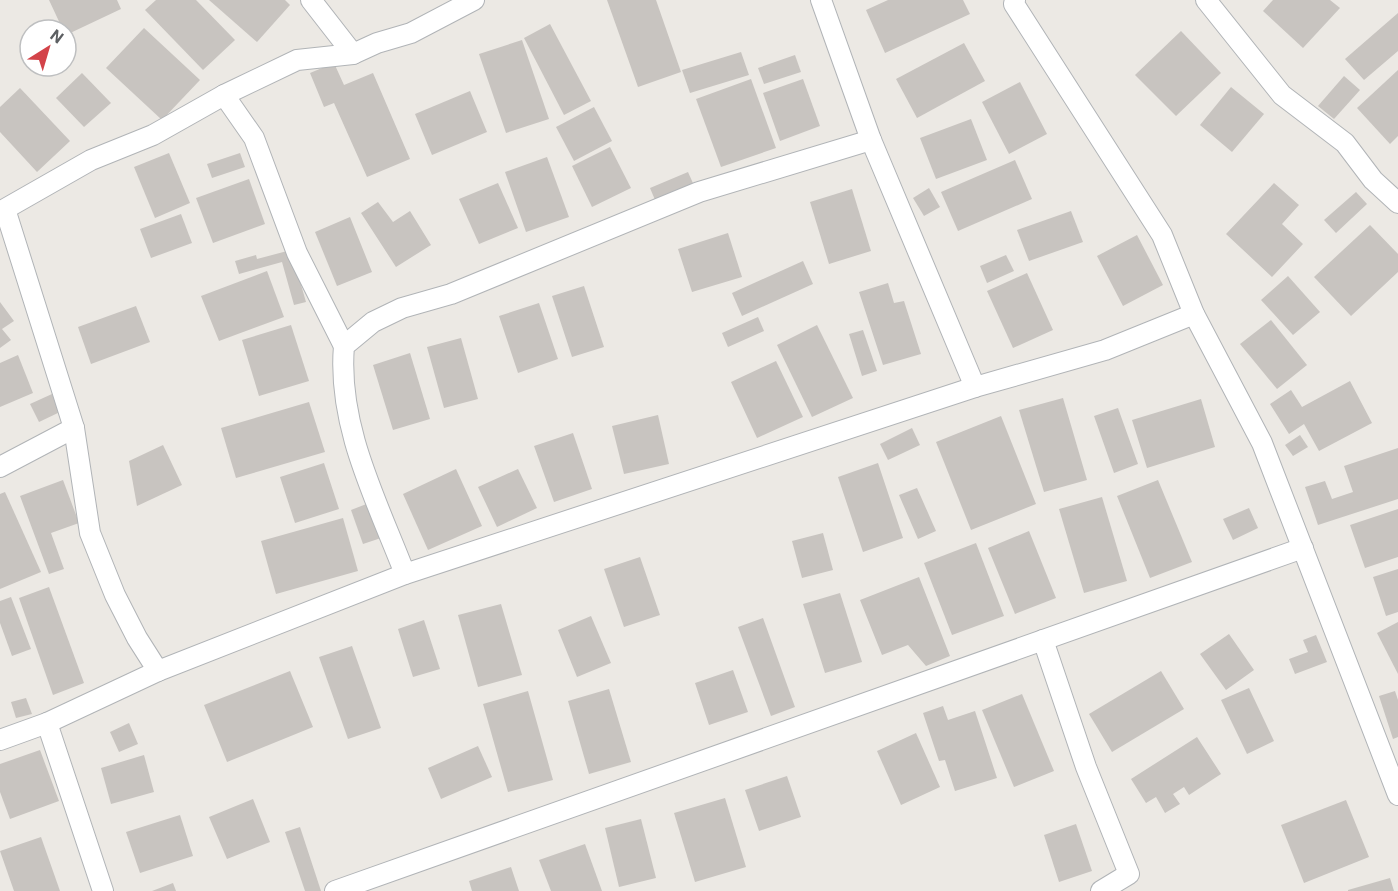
<svg xmlns="http://www.w3.org/2000/svg" width="1398" height="891" font-family="Roboto,sans-serif">
<rect width="100%" height="100%" fill="#ece9e4"/>
<g fill="#c8c4c0">
<path d="M49 0H117L121 9 66 35V30H63Z"/>
<path d="M156 0H196L235 40 203 70 145 10Z"/>
<path d="M209 0H285L290 5 257 42Z"/>
<path d="M607 0H656L681 72 638 87Z"/>
<path d="M888 0H963L970 14 885 53 866 10Z"/>
<path d="M1273 0H1330L1340 8 1303 48 1263 11Z"/>
<path d="M1398 13V51L1364 80 1345 59Z"/>
<path d="M550 24 591 101 564 115 524 38Z"/>
<path d="M144 28 200 80 162 120 106 68Z"/>
<path d="M1181 31 1221 73 1176 116 1135 75Z"/>
<path d="M522 40 549 119 506 133 479 54Z"/>
<path d="M964 43 985 81 917 118 896 79Z"/>
<path d="M741 52 749 75 690 93 682 70Z"/>
<path d="M795 55 801 72 764 84 758 68Z"/>
<path d="M334 63 344 85 373 73 410 159 367 177 334 103 324 107 310 73Z"/>
<path d="M1398 70V136L1390 144 1357 108Z"/>
<path d="M82 73 111 103 84 127 56 98Z"/>
<path d="M1344 76 1360 90 1334 119 1318 106Z"/>
<path d="M751 79 776 148 721 167 696 99Z"/>
<path d="M803 79 820 126 780 141 763 93Z"/>
<path d="M1020 82 1047 134 1009 154 982 102Z"/>
<path d="M1231 87 1264 114 1232 152 1200 125Z"/>
<path d="M20 88 70 141 37 172 0 132V107Z"/>
<path d="M470 91 487 132 432 155 415 114Z"/>
<path d="M594 107 612 141 574 161 556 127Z"/>
<path d="M971 119 987 160 936 179 920 138Z"/>
<path d="M610 147 631 188 592 207 572 166Z"/>
<path d="M169 153 190 203 155 218 134 167Z"/>
<path d="M240 153 245 167 212 178 207 164Z"/>
<path d="M547 157 569 217 526 232 505 172Z"/>
<path d="M1015 160 1032 199 958 231 941 192Z"/>
<path d="M688 172 696 190 658 207 650 188Z"/>
<path d="M249 179 265 224 213 243 196 198Z"/>
<path d="M498 183 518 228 479 244 459 199Z"/>
<path d="M1274 183 1299 205 1282 224 1303 244 1272 277 1226 234Z"/>
<path d="M929 188 940 207 924 216 913 198Z"/>
<path d="M852 189 871 251 829 264 810 202Z"/>
<path d="M1356 192 1367 204 1336 233 1324 220Z"/>
<path d="M378 202 393 222 410 211 431 245 396 267 361 213Z"/>
<path d="M1071 211 1083 242 1029 261 1017 230Z"/>
<path d="M181 214 192 243 151 258 140 229Z"/>
<path d="M350 217 372 272 337 286 315 232Z"/>
<path d="M1370 225 1398 254V272L1351 316 1314 277Z"/>
<path d="M728 233 742 277 692 292 678 249Z"/>
<path d="M1137 235 1163 285 1123 306 1097 256Z"/>
<path d="M291 250 306 302 294 305 282 262 239 274 235 261 256 255 257 259Z"/>
<path d="M1006 255 1014 271 987 283 980 266Z"/>
<path d="M803 261 813 284 742 316 732 293Z"/>
<path d="M267 271 284 317 219 341 201 296Z"/>
<path d="M1027 273 1053 330 1013 348 987 291Z"/>
<path d="M1288 276 1320 312 1293 335 1261 300Z"/>
<path d="M888 283 894 303 904 301 921 354 883 365 859 292Z"/>
<path d="M584 286 604 347 572 357 552 296Z"/>
<path d="M0 302 14 321 2 329 11 340 0 348Z"/>
<path d="M539 303 558 359 518 373 499 316Z"/>
<path d="M136 306 150 342 91 364 78 327Z"/>
<path d="M758 317 764 331 728 347 722 333Z"/>
<path d="M1271 320 1307 365 1277 389 1240 344Z"/>
<path d="M291 325 309 381 259 396 242 340Z"/>
<path d="M817 325 853 398 812 417 777 345Z"/>
<path d="M863 330 877 371 862 376 849 334Z"/>
<path d="M461 338 478 399 444 408 427 347Z"/>
<path d="M410 353 430 419 393 430 373 365Z"/>
<path d="M18 355 33 393 0 407V363Z"/>
<path d="M776 361 803 417 757 438 731 382Z"/>
<path d="M1350 381 1372 423 1319 451 1304 424 1289 434 1270 404 1291 390 1302 407Z"/>
<path d="M52 394 60 412 39 422 30 404Z"/>
<path d="M1063 398 1087 480 1044 492 1019 410Z"/>
<path d="M1201 399 1215 447 1147 468 1132 420Z"/>
<path d="M309 402 325 452 236 478 221 428Z"/>
<path d="M1118 408 1138 464 1114 473 1094 416Z"/>
<path d="M658 415 669 464 624 474 612 426Z"/>
<path d="M1001 416 1036 504 971 530 936 442Z"/>
<path d="M912 428 920 445 888 460 880 444Z"/>
<path d="M573 433 592 489 554 502 534 446Z"/>
<path d="M1300 435 1308 447 1293 456 1285 445Z"/>
<path d="M163 445 182 485 137 506 129 461Z"/>
<path d="M1398 448V499L1318 525 1305 487 1325 481 1332 499 1353 492 1344 466Z"/>
<path d="M324 463 339 509 295 523 280 477Z"/>
<path d="M878 463 903 538 863 552 838 477Z"/>
<path d="M456 469 482 526 428 550 403 494Z"/>
<path d="M518 469 537 508 497 527 478 487Z"/>
<path d="M63 480 79 523 51 533 64 569 49 574 20 496Z"/>
<path d="M1158 480 1192 562 1150 578 1117 496Z"/>
<path d="M917 488 936 531 918 539 899 495Z"/>
<path d="M5 492 41 572 0 589V494Z"/>
<path d="M1102 497 1127 581 1084 593 1059 509Z"/>
<path d="M369 503 381 538 363 544 351 510Z"/>
<path d="M1249 508 1258 528 1233 540 1223 519Z"/>
<path d="M1398 509V557L1365 568 1350 525Z"/>
<path d="M343 518 358 571 276 594 261 541Z"/>
<path d="M1029 531 1056 598 1015 614 988 548Z"/>
<path d="M823 533 833 570 802 578 792 541Z"/>
<path d="M976 543 1004 616 952 635 924 563Z"/>
<path d="M640 557 660 615 624 627 604 569Z"/>
<path d="M1398 569V612L1386 616 1373 577Z"/>
<path d="M919 577 950 656 926 666 908 645 882 655 860 600Z"/>
<path d="M49 587 84 683 53 695 19 598Z"/>
<path d="M840 593 862 662 825 673 803 604Z"/>
<path d="M11 597 31 649 12 656 0 623V601Z"/>
<path d="M501 604 522 675 478 687 458 615Z"/>
<path d="M591 616 611 663 577 677 558 630Z"/>
<path d="M763 618 795 707 771 716 738 627Z"/>
<path d="M424 620 440 669 413 677 398 629Z"/>
<path d="M1398 622V674L1377 633Z"/>
<path d="M1229 634 1254 670 1226 690 1200 654Z"/>
<path d="M1316 635 1327 662 1295 674 1289 659 1308 652 1303 640Z"/>
<path d="M352 646 381 728 348 739 319 657Z"/>
<path d="M733 670 748 712 709 725 695 683Z"/>
<path d="M290 671 313 727 227 762 204 705Z"/>
<path d="M1161 671 1184 709 1112 752 1089 714Z"/>
<path d="M1249 688 1274 741 1247 754 1221 700Z"/>
<path d="M609 689 631 762 589 774 568 701Z"/>
<path d="M528 691 553 780 508 792 483 704Z"/>
<path d="M1395 691 1398 700V737L1393 739 1379 696Z"/>
<path d="M1022 694 1054 771 1014 787 982 710Z"/>
<path d="M26 698 32 714 16 718 11 702Z"/>
<path d="M943 706 948 720 975 711 997 778 955 791 945 760 939 761 923 713Z"/>
<path d="M129 723 138 744 119 752 110 732Z"/>
<path d="M916 733 940 787 901 805 877 751Z"/>
<path d="M1197 737 1221 774 1189 795 1184 787 1173 794 1180 804 1165 813 1156 797 1146 803 1131 779Z"/>
<path d="M478 746 492 777 441 799 428 768Z"/>
<path d="M40 750 59 801 10 819 0 792V764Z"/>
<path d="M144 755 154 792 111 804 101 768Z"/>
<path d="M787 776 801 817 759 831 745 790Z"/>
<path d="M725 798 746 867 695 882 674 813Z"/>
<path d="M253 799 270 842 227 859 209 817Z"/>
<path d="M1346 800 1369 857 1304 883 1281 825Z"/>
<path d="M180 815 193 856 140 873 126 832Z"/>
<path d="M641 819 656 878 619 887 605 828Z"/>
<path d="M1076 824 1092 871 1059 882 1044 835Z"/>
<path d="M300 827 321 891H305L285 832Z"/>
<path d="M41 837 60 891H14L0 851Z"/>
<path d="M585 844 602 891H551L539 860Z"/>
<path d="M511 867 519 891H472L469 881Z"/>
<path d="M1390 878 1394 891H1348V890Z"/>
<path d="M173 883 176 891H152Z"/>
</g>
<g fill="none" stroke-linecap="round" stroke-linejoin="round">
<g stroke="#b1b4b7" stroke-width="22">
<g id="street">
<path d="M311 0 353 54"/>
<path d="M821 0 871 140 975 387"/>
<path d="M1015 0 1014 4 1162 235 1194 314 1262 443 1398 795"/>
<path d="M1206 0 1282 95 1345 143 1373 180 1398 203"/>
<path d="M224 95 254 138 297 253 344 346"/>
<path d="M0 467 74 428"/>
<path d="M405 574C377 501 337 426 344 346L373 322 402 308 451 294 699 192 871 140"/>
<path d="M1043 640 1086 767 1129 874 1101 891"/>
<path d="M158 671 137 638 115 595 90 533 74 428 5 209 91 160 153 135 224 95 297 60 353 54 377 43 411 33 474 0"/>
<path d="M47 723 103 891"/>
<path d="M0 740 47 723 158 671 405 574 975 387 1105 350 1194 314"/>
<path d="M335 891 1303 548"/>
</g>
</g>
<use href="#street" stroke="#fff" stroke-width="20"/>
</g>
<g transform="translate(48 48) rotate(37)"><circle r="28" fill="#ffffff" stroke="#bebfc0" stroke-width="1.5"/>
<path d="M0-4.5L10 22L0 15L-10 22Z" fill="#d34349"/>
<text y="-9" font-size="16" font-weight="bold" text-anchor="middle" fill="#5c5f62">N</text>
</g>
</svg>
